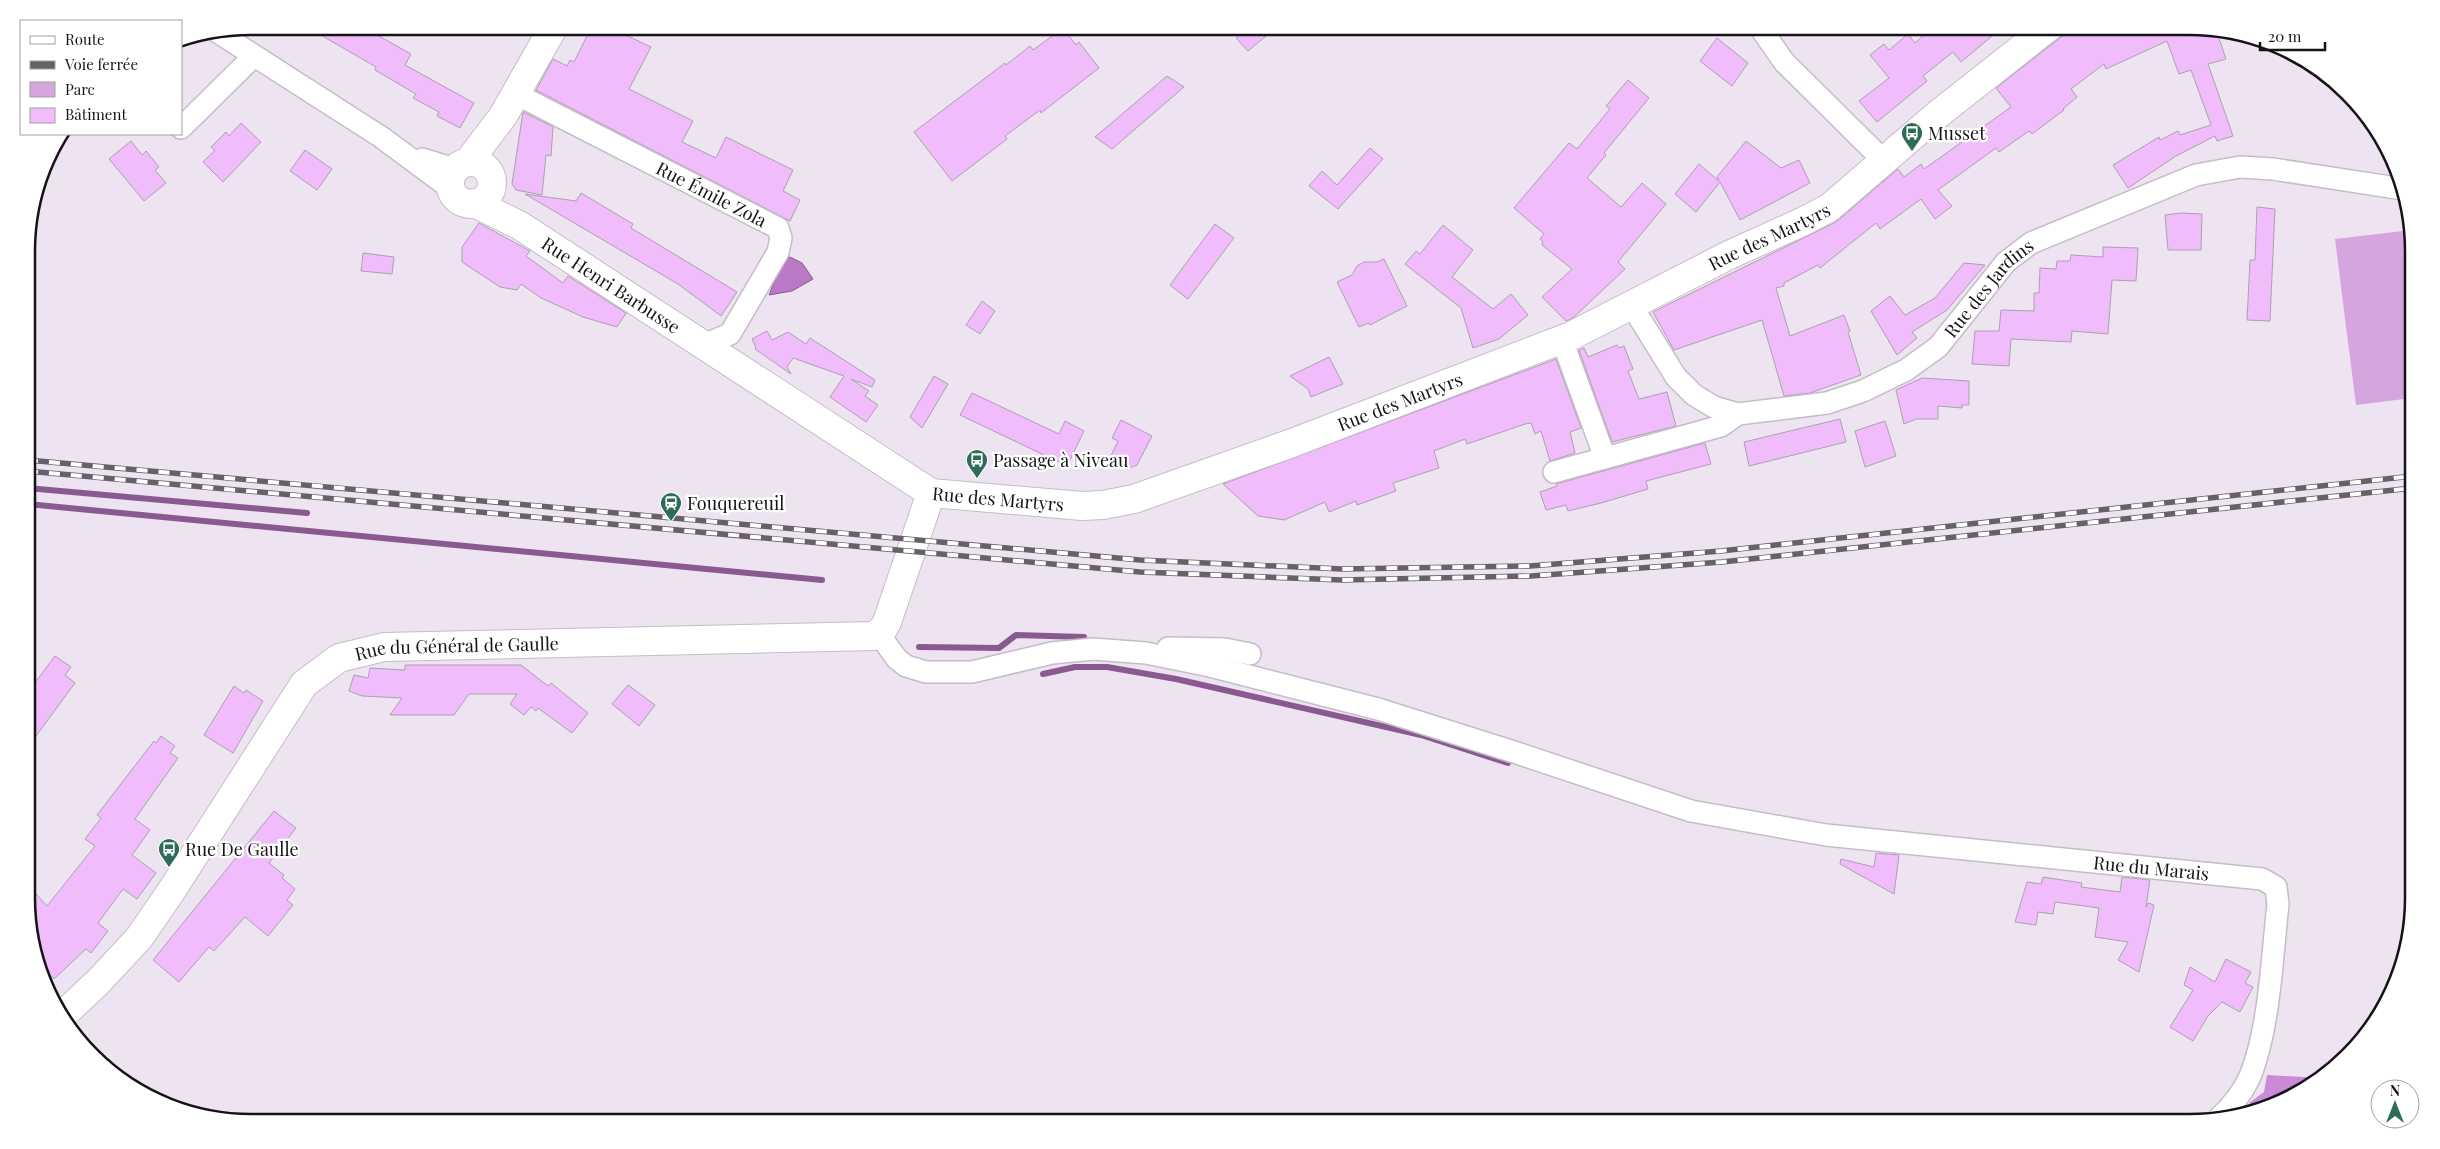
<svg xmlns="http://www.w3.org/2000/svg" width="2440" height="1149" font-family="'Playfair Display',serif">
<rect width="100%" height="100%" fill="#eee3f0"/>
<path fill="#d6a4df" d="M2412 230V398L2356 405 2335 239Z"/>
<path fill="#ca8ad6" d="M2267 1075 2322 1078 2314 1085 2262 1110 2249 1103 2264 1092Z"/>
<path fill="#b979c4" stroke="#885a90" d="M790 257 802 263 813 279 792 291 769 295 783 260Z"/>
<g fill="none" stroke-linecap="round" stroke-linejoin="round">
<g stroke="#885a90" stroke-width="6">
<path d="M27 488 307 513"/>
<path d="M27 504 822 580"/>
<path d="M919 647 999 648 1016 635 1084 637"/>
<path d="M1043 674 1075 667H1107L1176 679 1421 735 1508 763"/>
</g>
</g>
<g fill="#f1bcfb" stroke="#aba1ad">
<path d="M305 26H361L411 54 405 65 474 103 460 128 437 116 439 112 413 98 416 94 375 70 376 67Z"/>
<path d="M592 26H607L651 47 629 89 693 121 682 142 716 158 726 137 793 170 783 191 800 200 790 221 536 90 553 59 567 66 570 60 574 62Z"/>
<path d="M1250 26H1278L1248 51 1236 38Z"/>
<path d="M1934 26H1984L1992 36 1961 62 1953 52 1923 76 1927 81 1877 122 1859 101 1889 78 1870 55 1884 44 1889 50 1908 34 1915 43Z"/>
<path d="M2078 26H2189L2217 32 2226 59 2208 64 2233 136 2217 141 2215 136 2176 156 2128 188 2113 165 2159 137 2160 140 2178 131 2180 135 2211 125 2191 70 2179 74 2167 41 2106 69 2104 64 2071 89 2077 97 2063 109 2064 110 2032 134 2029 131 1999 152 1996 148 1938 190 1952 206 1935 219 1921 199 1880 229 1876 223 1820 268 1818 265 1784 283V286L1776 288 1790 336 1844 315 1850 331 1848 332 1861 375 1810 393 1784 396 1762 320 1674 350 1653 312 1836 222 1898 169 1904 177 1921 164 1924 169 2011 107 1996 88 2061 37Z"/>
<path d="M1063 28 1076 45 1079 42 1099 68 1041 113 1040 110 1005 136 1007 139 952 181 914 132 1005 63 1006 65 1030 46 1033 50Z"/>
<path d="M1717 38 1748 63 1732 86 1700 61Z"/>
<path d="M1167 76 1184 87 1112 149 1095 137Z"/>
<path d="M1628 80 1649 98 1604 153 1606 155 1587 178 1621 207 1642 183 1666 204 1618 262 1625 269 1573 318 1566 321 1542 297 1572 269 1542 245 1543 242 1540 239 1544 234 1514 208 1569 143 1577 149 1610 109 1606 106Z"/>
<path d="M523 112 553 127 551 156 546 155 542 195 516 190 512 184Z"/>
<path d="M241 123 261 142 223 182 203 162 215 150 211 147 226 132 229 136Z"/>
<path d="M131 141 142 155 146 151 159 167 155 170 166 183 144 201 109 159Z"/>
<path d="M1746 141 1781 168 1799 160 1810 183 1740 220 1720 182 1696 212 1675 194 1699 164 1719 181 1717 177Z"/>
<path d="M1370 148 1383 159 1338 209 1309 186 1322 171 1337 185Z"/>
<path d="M305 150 332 169 317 190 290 171Z"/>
<path d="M581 193 633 224 631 228 737 292 721 316 678 284 525 194 576 201Z"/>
<path d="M2257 207 2275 209 2270 321 2247 320 2250 260H2255Z"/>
<path d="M2181 213 2202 214 2201 250H2168L2165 215Z"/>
<path d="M479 223 530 251 526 256 563 283 568 276 626 313 617 327 583 317 541 298 521 284 517 290 500 287 462 262V247Z"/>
<path d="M1215 224 1234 238 1188 299 1170 285Z"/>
<path d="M1443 225 1473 250 1452 277 1493 309 1511 294 1528 315 1499 339 1473 348 1461 308 1405 264 1416 251 1420 254Z"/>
<path d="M2103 247 2138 248 2136 281 2112 280 2108 334 2072 331 2071 342 2011 339 2009 366 1972 364 1975 331H1999L2001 310 2034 311V293H2039L2040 268 2056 269 2057 261H2070L2071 255 2103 257Z"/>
<path d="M363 253 394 257 392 274 361 271Z"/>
<path d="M1384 259 1407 306 1370 325 1369 323 1359 327 1337 282 1352 275 1357 266 1364 262H1377Z"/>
<path d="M1964 263 1985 265 1947 310 1912 332 1917 338 1897 355 1871 311 1890 296 1905 315 1935 298Z"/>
<path d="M982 301 995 311 980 334 966 325Z"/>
<path d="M767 331 772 340 788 332 806 344 810 338 875 380 872 387 851 379 869 391 865 396 878 405 866 422 830 397 844 376 793 358 787 367 791 374 755 349 756 348 752 339Z"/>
<path d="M1617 345 1619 348 1624 346 1633 369 1628 371 1639 399 1667 392 1676 426 1612 442 1579 350 1584 348 1588 357Z"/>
<path d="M1329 357 1343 384 1311 397 1308 389 1290 376Z"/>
<path d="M1556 359 1581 428 1570 432 1575 453 1550 461 1541 431 1535 434 1531 423 1525 424 1467 444 1465 439 1434 451 1439 468 1393 483 1396 491 1357 505 1356 501 1329 512 1325 502 1284 520 1258 516 1223 484Z"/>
<path d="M934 376 948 384 922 428 910 417Z"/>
<path d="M1922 378 1969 381V405H1962V408L1938 406V419H1916L1904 424 1896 390Z"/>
<path d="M972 393 1059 434 1065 421 1084 431 1067 466 960 415Z"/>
<path d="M1840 419 1846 442 1749 466 1744 442Z"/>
<path d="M1121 420 1152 436 1137 465 1127 469 1109 460 1118 441 1112 438Z"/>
<path d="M1885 421 1896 456 1865 467 1855 431Z"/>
<path d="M1705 443 1711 464 1646 481 1648 489 1601 503 1568 511 1566 505 1546 510 1540 492 1557 486 1556 484Z"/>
<path d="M55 656 71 667 65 675 75 683 28 747V692Z"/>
<path d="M405 665H521L548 686 551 683 588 713 572 733 538 708 536 711 531 707 524 715 510 704 517 694H469L454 715H390L402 698 362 696 349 691 354 675 368 678 370 668 405 670Z"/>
<path d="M628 685 655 705 639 726 612 704Z"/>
<path d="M234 686 244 693 246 690 263 701 233 753 204 735Z"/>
<path d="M161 736 175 746 170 753 178 758 135 819 150 830 132 855 156 873 137 899 123 889 98 923 108 931 91 953 86 949 54 979 38 962 28 928V885L47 906 95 846 85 839 101 818 97 815 154 741 156 743Z"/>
<path d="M274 811 296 828 269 863 284 875 282 878 295 889 287 900 293 905 268 936 245 917 214 951 209 947 179 982 153 960Z"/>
<path d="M1876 853 1899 855 1894 894 1840 864 1841 859 1874 867Z"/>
<path d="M2043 877 2082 883 2081 887 2120 892 2122 877 2150 880 2146 907 2148 903 2154 905 2139 972 2118 960 2128 942 2095 937 2099 908 2055 902 2053 914 2038 912 2036 925 2015 922 2027 882 2041 884Z"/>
<path d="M2226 959 2251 972 2245 983 2253 987 2240 1012 2222 1002 2208 1016 2193 1041 2170 1027 2193 990 2184 985 2190 967 2215 982Z"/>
</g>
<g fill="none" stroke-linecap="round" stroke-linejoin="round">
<g stroke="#c6bcc8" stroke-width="24">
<g id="street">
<path d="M1759 26 1784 62 1883 160"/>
<path d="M219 33 381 137 450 188"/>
<path id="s1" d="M514 93 778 228 781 238 778 252 730 334 704 345"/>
<path d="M181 128 254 56"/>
<path d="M422 159 455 169"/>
<path id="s2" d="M1632 306 1676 377 1694 395 1714 407 1738 414 1827 403 1863 391 1906 370 1938 347 2006 262 2031 243 2196 175 2240 167 2273 169 2403 189"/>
<path d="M1562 340 1605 458"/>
<path d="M1554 472 1721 426 1738 414"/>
<path id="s3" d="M878 633 897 659 906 666 926 672H972L1052 653 1093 649 1146 653 1210 666 1378 709 1514 752 1691 811 1826 835 2262 879 2276 887 2278 904C2272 957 2270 1024 2251 1074 2244 1091 2230 1108 2217 1120"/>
<path d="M1168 648 1225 649 1250 654"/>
</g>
</g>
<g stroke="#c6bcc8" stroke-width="30">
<g id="secondary">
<path d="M468 162 503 116 554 26"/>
<circle cx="471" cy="183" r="21"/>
<path id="s4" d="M474 203 519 225 931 493 1082 506 1103 505 1134 499 1292 443 1571 336 1729 255 1802 222 1829 208 1937 115 2050 26"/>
<path id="s5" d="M62 1016 98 982 139 938 172 890 304 684 339 658 384 647 874 636 883 629 887 622 931 493"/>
</g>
</g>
<use href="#street" stroke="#fff" stroke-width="21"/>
<use href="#secondary" stroke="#fff" stroke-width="28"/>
<g stroke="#666068" stroke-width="5.5">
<g id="rail">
<path d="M27 460 1140 560 1342 569 1530 566 1721 551 2413 476"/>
<path d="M27 471 1140 572 1342 580 1531 576 1722 562 2413 488"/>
</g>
</g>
<use href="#rail" stroke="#fff" stroke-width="4" stroke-dasharray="11" stroke-linecap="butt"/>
</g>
<defs>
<g id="bus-pin" transform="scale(1.125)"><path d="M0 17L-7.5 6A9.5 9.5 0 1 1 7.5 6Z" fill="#2d6c59" stroke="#fff"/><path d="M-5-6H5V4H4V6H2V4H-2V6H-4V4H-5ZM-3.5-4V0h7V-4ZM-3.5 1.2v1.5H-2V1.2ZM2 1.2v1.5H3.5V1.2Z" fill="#fff"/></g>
<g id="station-pin" transform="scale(1.125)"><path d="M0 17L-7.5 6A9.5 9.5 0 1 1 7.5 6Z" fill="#2d6c59" stroke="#fff"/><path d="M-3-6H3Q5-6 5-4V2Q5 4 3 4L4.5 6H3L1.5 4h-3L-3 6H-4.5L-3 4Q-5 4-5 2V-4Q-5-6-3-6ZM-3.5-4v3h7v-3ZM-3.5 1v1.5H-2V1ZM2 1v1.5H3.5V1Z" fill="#fff"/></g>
</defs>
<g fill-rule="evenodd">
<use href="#bus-pin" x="1912" y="133"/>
<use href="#bus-pin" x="977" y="460"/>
<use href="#station-pin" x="671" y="503"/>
<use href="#bus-pin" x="169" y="849"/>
</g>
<g text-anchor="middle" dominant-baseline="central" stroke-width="4.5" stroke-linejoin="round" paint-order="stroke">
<g font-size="18" fill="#161217" stroke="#fff" text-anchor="start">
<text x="1928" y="133">Musset</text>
<text x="993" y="460">Passage à Niveau</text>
<text x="687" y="503">Fouquereuil</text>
<text x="185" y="849">Rue De Gaulle</text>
</g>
<g font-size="18" fill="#161217" stroke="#fff">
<text stroke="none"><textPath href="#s1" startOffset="222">Rue Émile Zola</textPath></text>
<text stroke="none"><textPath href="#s4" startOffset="1434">Rue des Martyrs</textPath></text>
<text stroke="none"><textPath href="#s4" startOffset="160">Rue Henri Barbusse</textPath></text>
<text stroke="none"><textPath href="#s2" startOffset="450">Rue des Jardins</textPath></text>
<text stroke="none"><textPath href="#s4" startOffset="1029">Rue des Martyrs</textPath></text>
<text stroke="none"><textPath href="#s4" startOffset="609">Rue des Martyrs</textPath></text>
<text stroke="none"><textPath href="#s5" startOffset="575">Rue du Général de Gaulle</textPath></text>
<text stroke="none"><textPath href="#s3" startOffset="1319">Rue du Marais</textPath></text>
</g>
</g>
<path d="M0 0H2440V1149H0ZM251 35H2189A216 216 0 0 1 2405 251V898A216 216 0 0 1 2189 1114H251A216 216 0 0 1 35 898V251A216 216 0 0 1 251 35Z" fill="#fff" fill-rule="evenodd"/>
<path fill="none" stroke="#161217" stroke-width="2.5" d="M251 35H2189A216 216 0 0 1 2405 251V898A216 216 0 0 1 2189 1114H251A216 216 0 0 1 35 898V251A216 216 0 0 1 251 35Z"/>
<rect x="20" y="20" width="162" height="115" fill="#ffffff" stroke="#a2a0a2"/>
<rect x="30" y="36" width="25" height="8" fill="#ffffff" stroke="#a2a0a2"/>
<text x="65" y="45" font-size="15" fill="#161217">Route</text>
<rect x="30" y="61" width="25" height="8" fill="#666068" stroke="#a2a0a2"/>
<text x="65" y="70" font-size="15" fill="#161217">Voie ferrée</text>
<rect x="30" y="82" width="25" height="15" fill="#d6a4df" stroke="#a2a0a2"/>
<text x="65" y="95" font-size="15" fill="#161217">Parc</text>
<rect x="30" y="108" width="25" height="15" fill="#f1bcfb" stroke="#a2a0a2"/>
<text x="65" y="120" font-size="15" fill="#161217">Bâtiment</text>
<g transform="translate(2395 1104)"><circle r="24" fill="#ffffff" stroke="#a2a0a2"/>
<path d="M0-4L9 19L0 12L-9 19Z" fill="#2d6c59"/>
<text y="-8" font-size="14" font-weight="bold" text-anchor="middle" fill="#161217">N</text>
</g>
<path d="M2260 42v8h65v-8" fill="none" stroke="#161217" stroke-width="2.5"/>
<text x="2268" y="42" font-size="15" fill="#161217" stroke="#ffffff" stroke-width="4" paint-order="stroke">20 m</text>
</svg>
